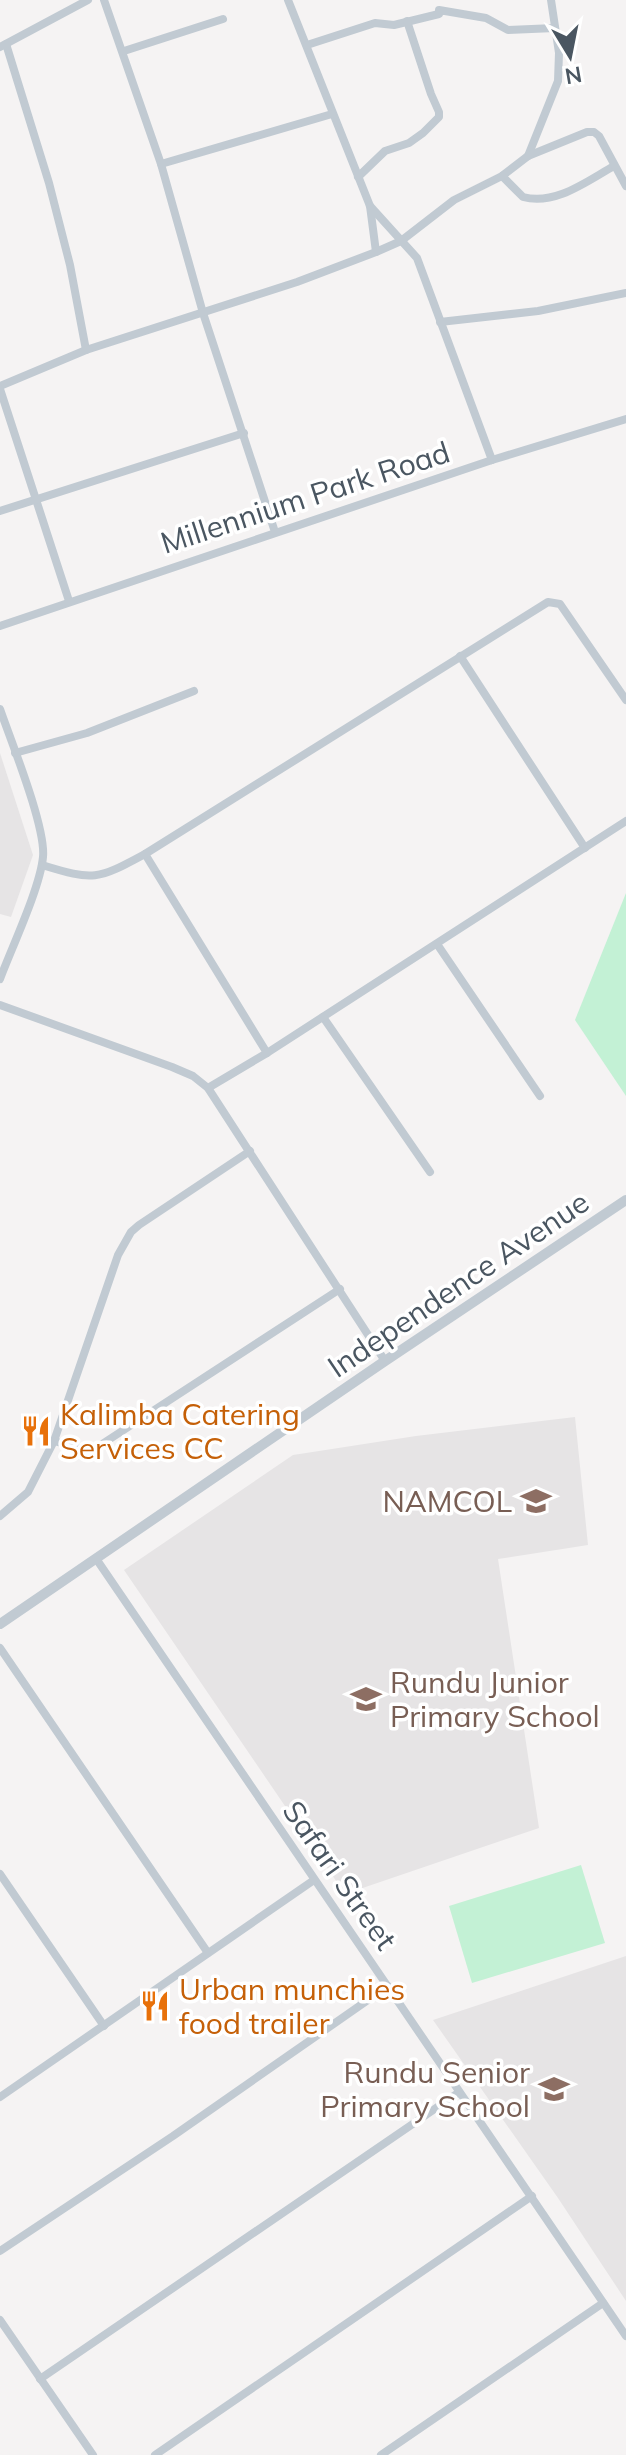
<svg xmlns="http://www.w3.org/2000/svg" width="626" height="2455" font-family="Mulish,sans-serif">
<rect width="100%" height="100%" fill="#f5f3f3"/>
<g fill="#e6e4e5">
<path d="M0 753 33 855 11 917 0 914Z"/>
<path d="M575 1417 588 1545 498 1559 539 1828 345 1894 124 1570 293 1455 416 1436Z"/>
<path d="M626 1956V2301L558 2198 433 2020Z"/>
</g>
<g fill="#c3f1d5">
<path d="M626 893V1096L575 1020Z"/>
<path d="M581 1865 605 1943 472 1983 449 1906Z"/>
</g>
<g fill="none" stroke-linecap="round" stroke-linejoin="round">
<g stroke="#c1cad2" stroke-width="8">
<path d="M104 0 161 164 203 313 275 532"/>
<path d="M288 0 370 206 376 252"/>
<path d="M6 44 49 183 70 265 86 350"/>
<path d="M307 45 375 23 394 25 439 14V10L486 18 508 30 555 28"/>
<path d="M0 47 88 0"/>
<path d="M124 51 223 19"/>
<path d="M528 156 558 81 559 53 551 0"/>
<path d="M161 164 332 114"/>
<path d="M502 176 523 197C555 206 587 181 614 166"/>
<path d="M358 177 385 151 409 143 423 133 439 117V112L431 94 407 21"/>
<path d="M370 206 417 258 492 460"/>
<path d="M440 322 538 311 626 293"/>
<path d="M0 386 86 350 297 282 376 252 401 241 454 200 502 176 528 156 587 132H594L599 136 626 186"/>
<path d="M0 389 69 601"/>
<path d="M0 511 244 433"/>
<path d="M0 626 492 460 626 419"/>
<path d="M460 656 585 848"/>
<path d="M0 709C11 741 46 827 43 857 40 888 12 947 0 979"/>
<path d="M15 753 87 733 194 691"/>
<path d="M145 854 267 1053"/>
<path d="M42 865C94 881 97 880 145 854L548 602 560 604 626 700"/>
<path d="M437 944 540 1096"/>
<path d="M0 1005 172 1067 193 1076 208 1088 385 1361"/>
<path d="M323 1017 430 1172"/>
<path d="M208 1088 267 1053 626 821"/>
<path d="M54 1441 83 1449 96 1448 340 1289"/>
<path d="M0 1516 28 1492 54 1441 118 1255 131 1232 139 1225 250 1151"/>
<path d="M97 1560 626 2336"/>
<path d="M0 1648 208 1953"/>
<path d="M0 1874 104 2026"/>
<path d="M0 2097 314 1880"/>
<path d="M0 2251 173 2136 388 1986"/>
<path d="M0 2320 93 2455"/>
<path d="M40 2379 458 2093"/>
<path d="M155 2455 532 2196"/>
<path d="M381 2455 603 2303"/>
</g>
<path stroke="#c1cad2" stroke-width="10" d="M0 1624 385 1361 626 1200"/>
</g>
<defs>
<g id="restaurant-bare" transform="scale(2.4)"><path d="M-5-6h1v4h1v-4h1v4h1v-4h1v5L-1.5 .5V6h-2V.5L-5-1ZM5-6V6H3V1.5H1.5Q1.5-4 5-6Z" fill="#e8710a" stroke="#fff" stroke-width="2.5" paint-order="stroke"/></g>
<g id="school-bare" transform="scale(2.4)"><path d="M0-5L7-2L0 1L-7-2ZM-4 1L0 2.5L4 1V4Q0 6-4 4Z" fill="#8d6e63" stroke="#fff" stroke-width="2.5" paint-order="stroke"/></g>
</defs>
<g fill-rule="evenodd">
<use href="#restaurant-bare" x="36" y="1431"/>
<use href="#school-bare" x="536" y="1501"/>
<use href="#school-bare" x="366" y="1699"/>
<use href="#restaurant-bare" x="155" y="2006"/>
<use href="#school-bare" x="554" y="2089"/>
</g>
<g text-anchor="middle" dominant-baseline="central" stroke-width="7" stroke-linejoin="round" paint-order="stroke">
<g font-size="30" fill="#4a5661" stroke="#fff">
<text transform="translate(305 497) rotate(-18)">Millennium Park Road</text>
<text transform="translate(458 1284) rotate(-34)">Independence Avenue</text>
<text transform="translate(340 1875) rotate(55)">Safari Street</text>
</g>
<g font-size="30" fill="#c56008" stroke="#fff" text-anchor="start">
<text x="60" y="1414">Kalimba Catering<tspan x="60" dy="34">Services CC</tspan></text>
<text x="179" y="1989">Urban munchies<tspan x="179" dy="34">food trailer</tspan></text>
</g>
<g font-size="30" fill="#785e54" stroke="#fff" text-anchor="end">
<text x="512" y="1501">NAMCOL</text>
<text x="390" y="1682" text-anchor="start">Rundu Junior<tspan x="390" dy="34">Primary School</tspan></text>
<text x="530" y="2072">Rundu Senior<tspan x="530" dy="34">Primary School</tspan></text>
</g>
</g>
<g transform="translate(570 56) rotate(170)" stroke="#ffffff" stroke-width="6" paint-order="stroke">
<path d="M0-6L14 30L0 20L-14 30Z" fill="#4a5661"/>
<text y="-12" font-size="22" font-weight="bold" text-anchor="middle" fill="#4a5661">N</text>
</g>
</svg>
